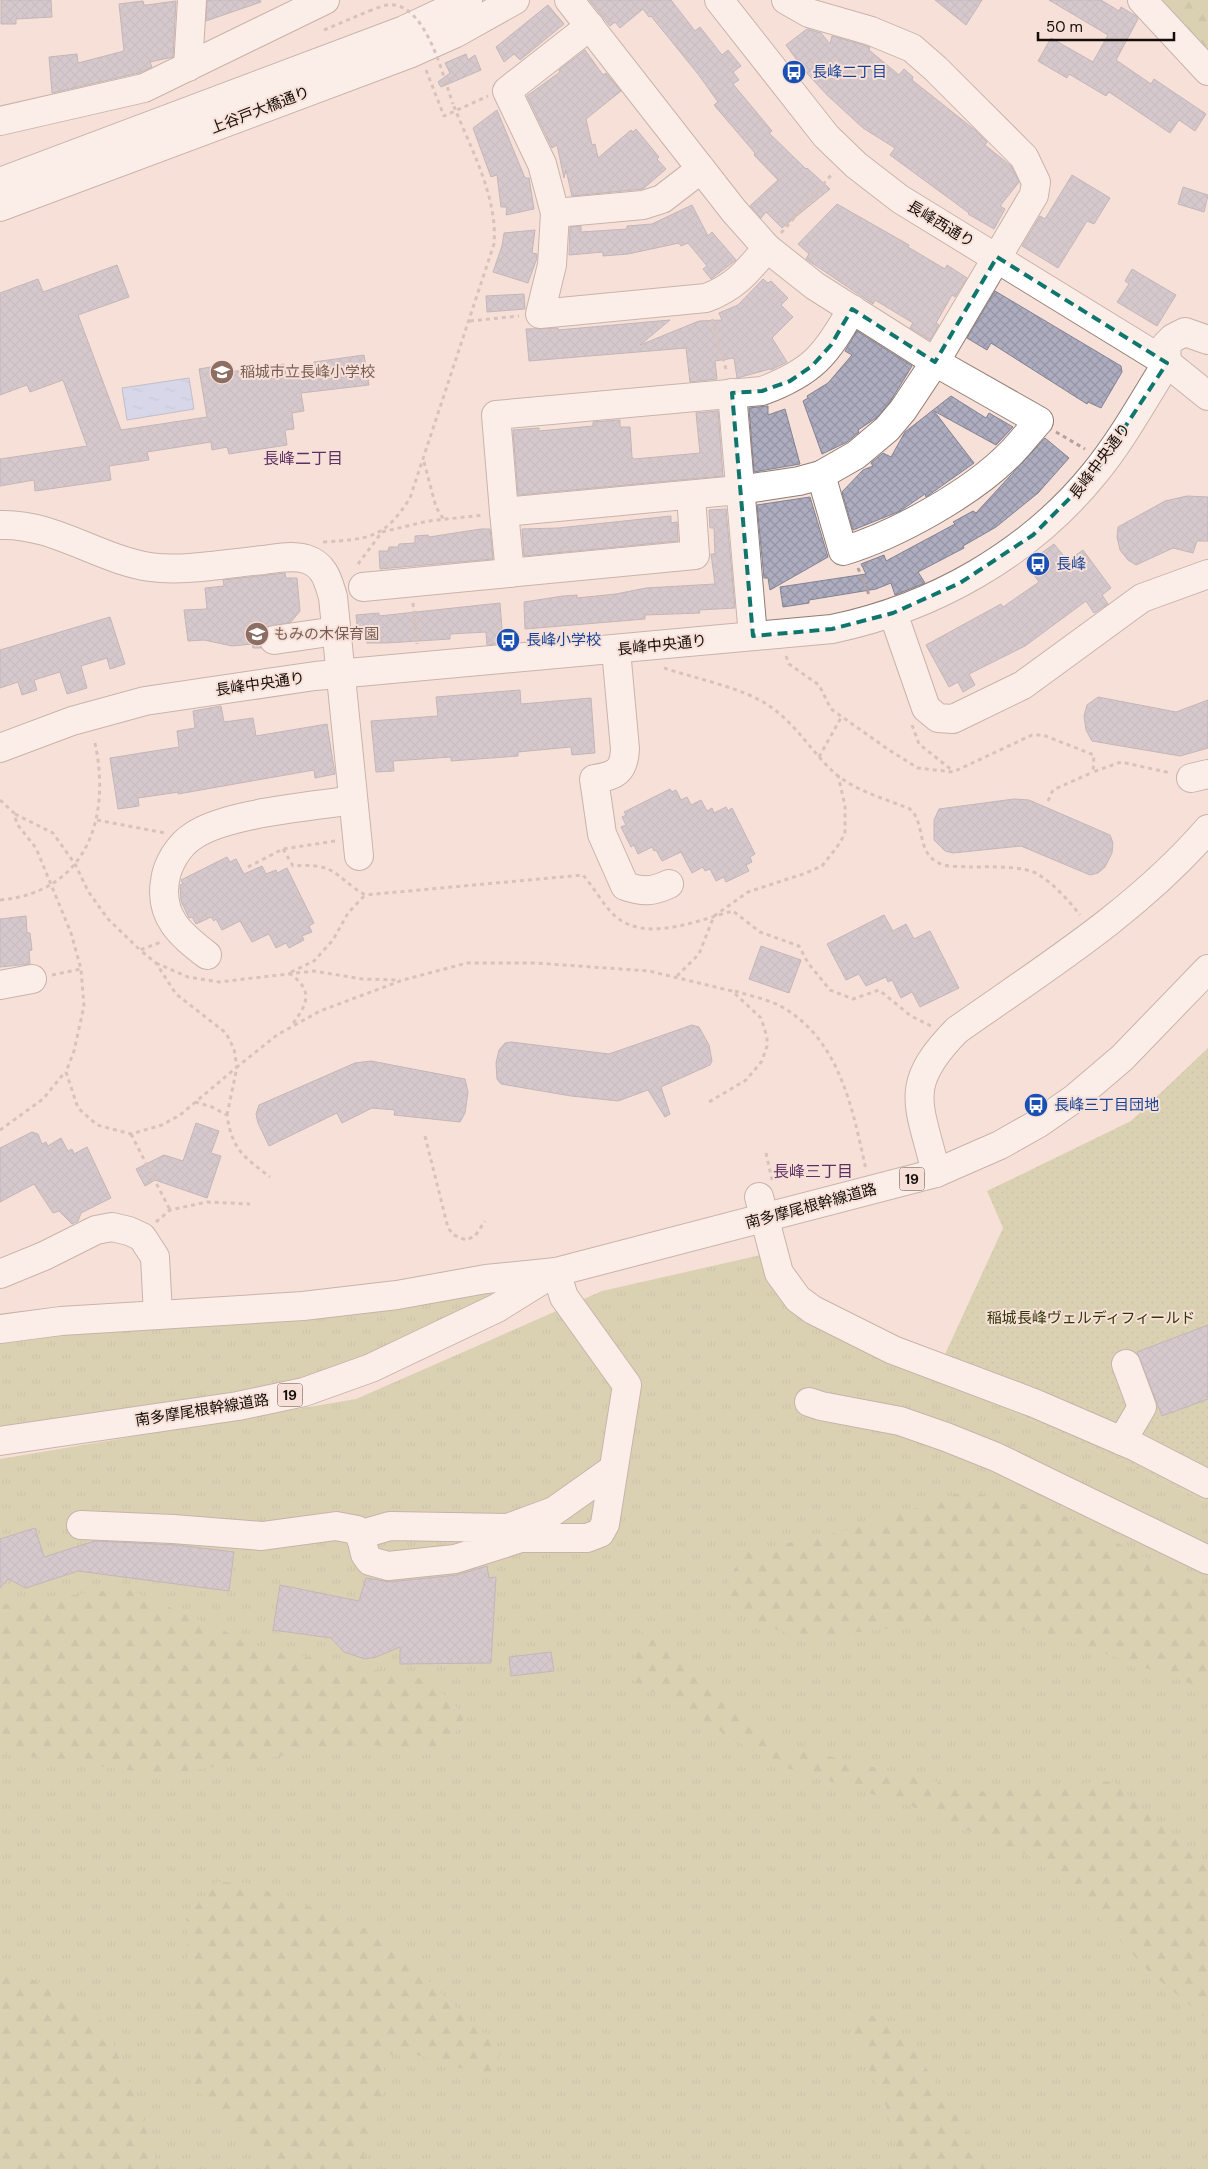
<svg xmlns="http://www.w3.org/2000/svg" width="1208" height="2169" font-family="'DM Sans','Noto Sans JP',sans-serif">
<defs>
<pattern id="grass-tufts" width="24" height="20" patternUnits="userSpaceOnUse" patternTransform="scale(1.25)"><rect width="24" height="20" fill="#b6bf85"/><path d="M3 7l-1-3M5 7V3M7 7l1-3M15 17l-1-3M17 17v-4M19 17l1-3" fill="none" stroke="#9ca372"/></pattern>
<pattern id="forest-firs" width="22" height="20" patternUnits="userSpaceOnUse" patternTransform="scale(1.25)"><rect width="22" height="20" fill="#b6bf85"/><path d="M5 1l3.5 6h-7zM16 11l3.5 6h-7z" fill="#9ca372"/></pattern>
<pattern id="park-dots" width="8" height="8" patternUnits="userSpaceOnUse" patternTransform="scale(1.25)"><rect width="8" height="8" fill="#b6bf85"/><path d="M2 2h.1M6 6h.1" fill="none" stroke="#9ca372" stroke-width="1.8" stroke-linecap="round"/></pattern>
<pattern id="water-ripples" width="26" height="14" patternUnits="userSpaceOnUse" patternTransform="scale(1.25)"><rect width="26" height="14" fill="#afccfe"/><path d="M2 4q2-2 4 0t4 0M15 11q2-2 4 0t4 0" fill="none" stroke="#96aed8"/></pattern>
<pattern id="building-cross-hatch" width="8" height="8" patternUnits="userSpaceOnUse" patternTransform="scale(1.25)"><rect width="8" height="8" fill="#aeadc0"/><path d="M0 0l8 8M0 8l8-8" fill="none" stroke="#9594a4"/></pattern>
</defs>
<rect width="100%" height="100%" fill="#f7e0d7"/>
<g fill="url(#grass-tufts)">
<path d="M765 1254 772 1280 935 1376 1208 1502V2169H0V1459L356 1399 602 1291Z"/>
<path d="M490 1284 492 1299 389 1349 252 1395 0 1433V1338Z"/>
</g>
<g fill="url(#forest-firs)">
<path d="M1160 0H1208V52Z"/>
<path d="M966 1491 1055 1511 1208 1589V1690L1047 1633 953 1622 803 1638 762 1625 725 1591 735 1568 747 1552 856 1528Z"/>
<path d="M125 1588 268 1650 429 1680 465 1716 446 1750 357 1744 162 1775 0 1752V1605Z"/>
<path d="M643 1627 787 1746 977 1792 1113 1781 1208 1867V2020L1148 1971 1050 1865 911 1806 780 1766 631 1679Z"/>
<path d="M216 1882 247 1883 378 1933 502 2051 488 2077 411 2053 385 2055 382 2093 364 2156 370 2169H260L263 2156 218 2115 195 2087 186 1919Z"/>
<path d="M0 1968 49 1986 103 2022 132 2088 159 2169H0Z"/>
<path d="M866 2011 909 2041 991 2169H898V2152L883 2096 852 2037 851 2017Z"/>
</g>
<path fill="url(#park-dots)" d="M1208 1048V1502L935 1376 1003 1228 987 1191 1131 1121Z"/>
<path fill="url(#water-ripples)" stroke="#8093b5" d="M189 378 194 409 127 420 122 388Z"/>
<g fill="url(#building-cross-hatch)" stroke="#838294">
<path d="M1 0H51L52 17 16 19V24H1Z"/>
<path d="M207 0H260L261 2 206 21Z"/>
<path d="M589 0H671L695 31 700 27 722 55 728 50 741 66 733 72 739 80 733 84 772 131 769 133 806 169 807 168 830 189 782 228 766 212 761 218 750 206 778 180 754 155 755 153 714 105 718 102 698 74 651 16 649 17 643 9 620 28 615 22 610 26Z"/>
<path d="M935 0H982L966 25Z"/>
<path d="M1049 0H1101L1119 11 1121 7 1136 16 1138 19 1116 60 1151 84 1154 79 1206 114 1195 131 1179 120 1170 133 1109 92 1106 96 1069 74 1067 78 1038 61 1051 38 1093 62 1108 35Z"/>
<path d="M143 1 144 5H147L176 1 173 57 150 62 152 67 139 73 52 93 49 57 77 54 78 63 124 51 119 4Z"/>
<path d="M548 5 564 24 520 60 514 54 504 62 496 47Z"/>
<path d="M807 29 821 33 830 44 832 36 870 47 869 50 899 75 904 69 913 77 912 80 975 130 987 142 985 145 1011 166 1019 182 1000 206 1005 209 994 229 968 214 969 213 890 155 895 148 863 128 827 95 804 70 786 45Z"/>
<path d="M585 50 603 75 606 73 621 91 586 119 592 145 595 144 598 158 631 130 633 132 636 129 659 157 657 159 666 169 643 189 572 196 566 170 564 178 557 145 552 148 527 96 560 72 559 70Z"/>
<path d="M466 54 468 60 475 55 481 70 441 87 438 82 450 73 445 63Z"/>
<path d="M497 110 525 178H529L534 209 506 215 507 207H501L497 175 491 177 473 128Z"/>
<path d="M1072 175 1110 198 1094 224 1087 221 1058 268 1022 246 1040 216 1045 219Z"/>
<path d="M1183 187 1208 195 1204 212 1178 204Z"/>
<path d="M837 204 909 245 908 247 945 269 947 265 967 278 955 297 952 295 936 323 939 325 930 340 910 328 913 323 875 300 873 304 806 259 809 254 798 244Z"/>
<path d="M692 205 708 236 712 232 736 260 711 279 703 269 707 266 688 243 681 246 679 243 628 254 603 256V252L569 255 570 227 581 226V232L627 229V226L652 224Z"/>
<path d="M535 230 532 253 537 254V258L528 283 493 272 502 246 504 233Z"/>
<path d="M117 265 129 297 78 315 121 430 207 417 199 369 222 365 223 373 284 364 286 376 315 371 314 362 364 355 369 385 301 393 304 411 292 413 294 429 285 430 287 445 229 454 227 447 212 450 211 442 147 452 149 460 109 466 111 480 35 491 34 480 0 486V459L87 446 63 380 30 392 27 385 0 395V293L38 279 43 292Z"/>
<path d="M1132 269 1176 295 1157 326 1117 302 1129 284 1125 281Z"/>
<path d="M763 279 768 283 771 281 788 298 781 305 793 317 772 338 787 362 771 370 770 369 737 378 734 358 715 361 717 379 690 382 686 348 529 361 526 329 558 328V330L670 320 640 345 699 321 722 320 719 313 738 305Z"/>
<path d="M995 291 1121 366 1122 372 1101 408 1088 402 1087 404 991 343 987 350 967 338Z"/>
<path d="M524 294 525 309 487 312 486 296Z"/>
<path d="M857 331 912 366 890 402 876 418 858 430 859 432 847 442 822 454 803 401 808 398 807 396 828 383 852 355 845 351Z"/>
<path d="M951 396 986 418 989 413 1013 427 996 445 934 411 974 463 926 497 925 494 900 511 853 530 842 492 863 470 873 466 871 463 883 453 891 457 905 432Z"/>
<path d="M768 406V415L785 409 800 464 754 472 749 408Z"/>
<path d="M718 411 723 476 518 495 513 430 539 428V431L593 426V422L620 420V427H630L632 457 634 459 700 453 696 413Z"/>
<path d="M1045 438 1069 458 1038 493 996 527 963 546 964 548 918 572 925 583 895 595 891 583 876 589 809 600V603L783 607 780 587 866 574 861 564 884 555 886 561 955 524 953 522 973 511 976 513Z"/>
<path d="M1187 496 1208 497V541H1197L1193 553 1173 548 1136 565 1128 560 1120 550 1117 537 1118 527 1165 501Z"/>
<path d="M810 497 828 557 770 590 768 578H764L757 505Z"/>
<path d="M726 509 735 608 699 610 700 613 645 615V619L525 629 524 602 563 596 577 595V598L616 594 646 588 715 584 711 554H715L714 528H710L709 510Z"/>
<path d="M671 516V523L677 522 678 541 524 556 522 529 558 528Z"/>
<path d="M481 529H490L493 559 380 569 379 551H388L389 547H398L399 544 415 543V536L428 535 429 537Z"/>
<path d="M1054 544 1068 561 1083 550 1111 588 1102 595 1108 604 1094 613 1086 601 1025 646 969 674 975 685 963 692 958 682 949 687 926 645 1001 604 1003 607 1039 582 1026 564Z"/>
<path d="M285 573 286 578H297L300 611 291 622 264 628 259 635 261 648H253L252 644 232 646 204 640 188 641 184 610 207 609 205 588 224 586 223 580Z"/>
<path d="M500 603 503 643 487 645 486 632 450 634V639L386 643H367L366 634H358L356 615 379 613V616Z"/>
<path d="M110 617 125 664 110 669 107 658 81 666 87 688 67 694 60 672 34 680 37 690 22 695 18 682 0 688V650Z"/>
<path d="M520 690 521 704 591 698 595 753 572 755 571 747 518 752V756L451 761V757L393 761 394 771 376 772 371 721 438 716 436 697Z"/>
<path d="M1098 697 1176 712 1208 700V748L1180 756 1092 741 1086 730 1084 716 1087 705Z"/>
<path d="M221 706 224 722 253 718 256 736 327 724 335 774 315 778 314 770 178 794 179 792 138 798 139 806 118 809 110 758 179 747 177 731 195 728 193 711Z"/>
<path d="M670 789 672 792 676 790 681 800 687 797 691 805 701 800 707 811 712 808 714 813 726 807 728 811 732 808 755 854 750 857 752 862 746 865 749 871 726 882 724 877 716 881 710 869 705 871 703 867 692 873 681 852 662 861 656 850 654 851 652 847 638 854 634 845 631 847 621 827 626 825 622 817 626 815 624 812Z"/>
<path d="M1014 799 1029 800 1110 835 1113 843 1112 853 1105 867 1098 873 1090 875 1021 846 953 853 945 851 934 840V820L939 809Z"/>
<path d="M227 857 230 862 236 859 244 874 262 866 266 874 276 870 277 873 287 868 314 923 309 926 312 932 302 936 304 940 289 948 286 943 276 948 269 934 252 942 240 921 222 930 216 919 214 921 211 917 196 924 192 917 189 918 181 901 180 885 183 884 181 880Z"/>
<path d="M884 915 893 931 906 924 914 939 930 931 959 988 920 1007 912 992 901 998 892 980 888 982 886 977 866 986 859 974 846 980 827 944Z"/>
<path d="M26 916 27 933H30L32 950 29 951 30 964 0 967V919Z"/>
<path d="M761 946 801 960 789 993 749 979Z"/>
<path d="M692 1025 699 1027 709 1045 712 1061 710 1065 661 1087 670 1114 665 1117 648 1090 618 1101 571 1096 501 1084 497 1079 496 1063 499 1050 505 1043 511 1042 609 1054Z"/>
<path d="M371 1061 465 1079 468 1092 465 1113 460 1122 394 1115 395 1110 372 1108 342 1123 337 1113 269 1146 258 1123 256 1114 259 1105 355 1063Z"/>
<path d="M196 1123 219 1131 211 1153 221 1156 207 1198 155 1180 145 1186 136 1169 164 1155 183 1161Z"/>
<path d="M32 1132 38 1134 42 1144 46 1142 48 1146 61 1138 68 1151 72 1149 74 1154 87 1147 111 1198 81 1213 78 1221 72 1224 59 1211 53 1213 34 1184 0 1202V1148Z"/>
<path d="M1208 1325V1399L1162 1416 1137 1352Z"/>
<path d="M35 1528 44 1557 95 1541 177 1545 234 1552 229 1591 78 1571 26 1588 8 1579 0 1588V1539Z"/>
<path d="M487 1566 489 1578 496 1577 491 1663 400 1664V1647L376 1657 365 1659 344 1652 331 1638 273 1630 280 1585 359 1601 366 1578 390 1582 457 1575Z"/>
<path d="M551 1652 554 1671 511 1676 509 1657Z"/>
</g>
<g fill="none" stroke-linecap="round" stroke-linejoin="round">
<g stroke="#907c73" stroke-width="30">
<g id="minor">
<path d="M569 0 734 211 767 248 815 286 935 362 1039 421C1029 432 1021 443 1011 453 972 493 896 535 843 551L821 475"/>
<path d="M719 0 826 136 856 165 900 199 1167 363 1208 396"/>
<path d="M786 0 809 13 871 31 912 48 936 69 1024 157 1036 182 1034 195 935 362 903 410 887 429 856 455 821 475 799 481 739 490 504 512 496 415 762 391C813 372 826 355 852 309"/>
<path d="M1142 0 1208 71"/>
<path d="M188 67 192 0"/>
<path d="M0 121 144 88 325 0"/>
<path d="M701 169 662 199 643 205 555 213 552 265 540 314 706 298C735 287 747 272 767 248"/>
<path d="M0 182 404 30 468 0"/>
<path d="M0 207 409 54 456 33 515 0"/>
<path d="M555 213 542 164 507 91 590 26"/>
<path d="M1167 363 1166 345 1173 338 1185 332 1208 340"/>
<path d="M732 393 753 636"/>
<path d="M504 512 510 573"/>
<path d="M0 525C54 523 98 559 150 567 184 572 229 563 264 560 277 558 293 555 306 559 325 565 328 581 333 597L359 856"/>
<path d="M363 587 695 555 691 495"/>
<path d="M893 613 926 708 938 718 953 719 1023 685 1142 598 1208 574"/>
<path d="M274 640 336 631"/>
<path d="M616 650 625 749C624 772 615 776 594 779L602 834 625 886C643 892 652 892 669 884"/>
<path d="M0 748 72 721 145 701 315 676 832 629C933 608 1028 555 1094 474 1122 440 1143 401 1167 363"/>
<path d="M1191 778 1208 774"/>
<path d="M207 955C181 935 159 917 165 881 167 864 179 845 193 836 226 813 310 807 353 800"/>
<path d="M0 985 32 979"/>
<path d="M936 1173C920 1104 901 1087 957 1030 1045 968 1137 911 1208 829"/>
<path d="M759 1197 779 1273 798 1299 813 1310 893 1350 1034 1403 1136 1447 1208 1484"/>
<path d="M556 1272 564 1297 627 1385 605 1524 600 1533 587 1538H521L455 1559 388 1566 370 1561 365 1554 362 1541 369 1532 390 1526 508 1528 554 1511 612 1470"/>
<path d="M0 1274 44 1256 96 1230 112 1227 129 1231 142 1237 155 1257 158 1315"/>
<path d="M809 1402 821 1406 900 1421 946 1437 996 1457 1208 1560"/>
<path d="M1122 1441 1142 1407 1126 1364"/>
<path d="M81 1525 173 1529 262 1536 336 1526 357 1530 362 1541"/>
</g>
</g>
<g stroke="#907c73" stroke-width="30">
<g id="major">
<path d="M0 1329 61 1321 303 1306 397 1295 486 1279 556 1272 936 1173 1000 1145 1039 1123 1075 1098 1122 1058 1208 969"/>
<path d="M0 1441 238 1406 304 1392 371 1368 497 1308 550 1275"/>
</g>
</g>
<g stroke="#b2a099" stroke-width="3" stroke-dasharray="4 4" stroke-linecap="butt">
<path d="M324 30 369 11"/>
<path d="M426 70 444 116 488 96"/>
<path d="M781 233 833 173"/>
<path d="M712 319 727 373"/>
<path d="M470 321 519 316"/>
<path d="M1056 432 1085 449"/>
<path d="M424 462 436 507 444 520"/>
<path d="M323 542C369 539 384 539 410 498L494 244C498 197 470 147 453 104"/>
<path d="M358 564 382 532 428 521 484 515"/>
<path d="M858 568 870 597"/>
<path d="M413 603 417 644"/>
<path d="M786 656 789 664 819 685 831 709 889 750 918 768 953 772 1032 735H1043L1094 755 1093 772 1121 762 1171 773"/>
<path d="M664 668C694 678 743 688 768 705 798 725 812 754 838 776 859 792 886 799 910 809 926 824 916 850 937 862 946 868 960 866 971 867 988 867 1025 865 1039 875 1054 884 1069 901 1080 915"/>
<path d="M912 725 919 744 953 771"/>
<path d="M819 757 842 716"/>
<path d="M0 800 14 813 17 824 36 848 71 933 81 969 84 1006 74 1051 66 1072 78 1108 97 1125 131 1134 162 1125 180 1115 237 1067 234 1049 226 1033 176 994 156 963 140 950 161 942"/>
<path d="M1048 801 1053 790 1093 772"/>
<path d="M15 814 53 833 75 864 88 891 108 919 140 950"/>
<path d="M97 820 165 833"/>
<path d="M283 849 293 866C338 863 332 875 365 895L583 875C593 886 604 906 614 915 645 944 698 920 733 911L760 932 799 946 808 963 830 990 853 999 879 990 911 1016 931 1026"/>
<path d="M248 867 283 849 335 841"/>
<path d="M0 900C89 892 112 814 94 739"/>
<path d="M156 963 188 977 219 982 314 971 362 979 400 980"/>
<path d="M291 972 314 961 333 940 348 913 365 895"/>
<path d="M289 973C315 991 307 1005 291 1026"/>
<path d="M52 975 81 969"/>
<path d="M677 976 699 954 714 916 748 892 806 873 822 866 837 847 845 834V806L838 775"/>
<path d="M735 991C750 996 768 999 782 1007 840 1040 853 1110 866 1170"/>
<path d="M195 1102 212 1107 227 1115C232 1150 244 1157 270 1177"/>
<path d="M227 1115 237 1067 277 1035 320 1011 403 980 467 963H535L649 971 732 991 761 1018 767 1037V1046L762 1061 746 1080 709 1102"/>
<path d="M0 1130 43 1099 65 1072"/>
<path d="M131 1134 170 1210"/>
<path d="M425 1136 448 1228 454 1235 466 1240 475 1236 485 1221"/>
<path d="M766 1153 772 1180"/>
<path d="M156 1222 170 1210 207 1202 250 1204"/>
</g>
<use href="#minor" stroke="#fff" stroke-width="28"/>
<use href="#major" stroke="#fff" stroke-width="28"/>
<path stroke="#b2a099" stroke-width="3" stroke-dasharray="4 4" stroke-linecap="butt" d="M369 11C375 9 381 6 387 5 426 0 443 77 453 104"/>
</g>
<path d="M0 0H1208V2169H0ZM997 257 1167 363 1094 474 1033 535 960 583 893 613 832 629 753 636 732 393 762 391 790 381 812 366 831 345 852 309 935 362Z" fill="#f7e0d7" fill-opacity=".55" fill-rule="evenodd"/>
<path fill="none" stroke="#0f766e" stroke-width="4" stroke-dasharray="10 6" stroke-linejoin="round" d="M997 257 1167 363 1094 474 1033 535 960 583 893 613 832 629 753 636 732 393 762 391 790 381 812 366 831 345 852 309 935 362Z"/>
<defs>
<g id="bus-disc" transform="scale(1.25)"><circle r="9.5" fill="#1a4fb4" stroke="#f7e0d7"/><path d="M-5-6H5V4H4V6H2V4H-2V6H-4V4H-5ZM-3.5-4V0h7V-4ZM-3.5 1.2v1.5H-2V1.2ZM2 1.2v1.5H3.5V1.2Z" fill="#fff"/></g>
<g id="school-disc" transform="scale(1.25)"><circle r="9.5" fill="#8d6e63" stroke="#f7e0d7"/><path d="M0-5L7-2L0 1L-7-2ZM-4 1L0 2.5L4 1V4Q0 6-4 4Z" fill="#fff"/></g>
</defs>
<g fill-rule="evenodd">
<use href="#bus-disc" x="794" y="72"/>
<use href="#school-disc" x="222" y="372"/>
<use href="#bus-disc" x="1038" y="564"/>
<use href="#school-disc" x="257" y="634"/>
<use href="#bus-disc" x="508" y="640"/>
<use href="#bus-disc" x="1036" y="1105"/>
</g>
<g text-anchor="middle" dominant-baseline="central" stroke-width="4" stroke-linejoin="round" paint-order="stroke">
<g fill="#f7e0d7" stroke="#584c48" stroke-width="1">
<rect x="899.5" y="1167.5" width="25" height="23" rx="4"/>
<rect x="277.5" y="1383.5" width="25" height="23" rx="4"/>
</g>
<g font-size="14" font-weight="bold" fill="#140d0a">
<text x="912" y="1179">19</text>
<text x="290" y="1395">19</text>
</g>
<g font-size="15" fill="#164399" stroke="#f7e0d7" text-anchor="start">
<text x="812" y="72">長峰二丁目</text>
<text x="1056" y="564">長峰</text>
<text x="526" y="640">長峰小学校</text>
<text x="1054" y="1105">長峰三丁目団地</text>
</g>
<g font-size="15" fill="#140d0a" stroke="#f7e0d7">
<text transform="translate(260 110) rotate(-21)">上谷戸大橋通り</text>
<text transform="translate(941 224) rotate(31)">長峰西通り</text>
<text transform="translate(1100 461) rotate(-53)">長峰中央通り</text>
<text transform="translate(662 645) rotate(-6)">長峰中央通り</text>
<text transform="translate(260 684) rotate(-8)">長峰中央通り</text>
<text transform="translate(811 1206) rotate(-15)">南多摩尾根幹線道路</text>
<text transform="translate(202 1410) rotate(-9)">南多摩尾根幹線道路</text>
</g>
<g font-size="15" fill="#785e54" stroke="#f7e0d7" text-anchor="start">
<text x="240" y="372">稲城市立長峰小学校</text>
<text x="274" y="634">もみの木保育園</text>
</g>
<g font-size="15" fill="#313508" stroke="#f7e0d7">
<text x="1091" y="1318">稲城長峰ヴェルディフィールド</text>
</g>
<g font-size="16" fill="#5c3064" stroke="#f7e0d7">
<text x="303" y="458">長峰二丁目</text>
<text x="813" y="1171">長峰三丁目</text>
</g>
</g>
<path d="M1038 32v8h136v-8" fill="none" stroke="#140d0a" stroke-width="2.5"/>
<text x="1046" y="32" font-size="15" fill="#140d0a" stroke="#f7e0d7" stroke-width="4" paint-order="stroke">50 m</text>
</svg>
